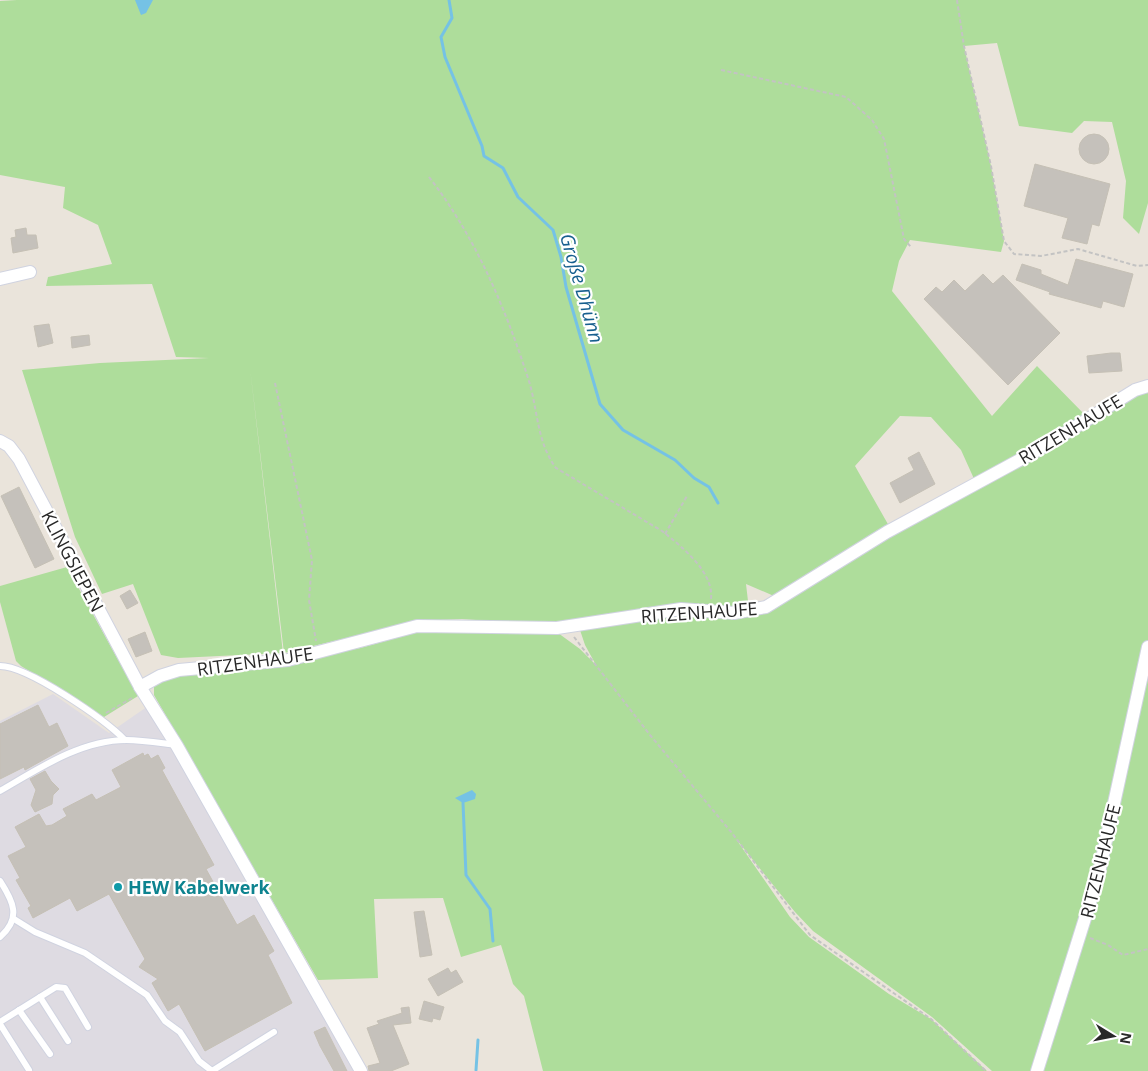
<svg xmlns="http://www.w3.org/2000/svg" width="1148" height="1071" font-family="'Open Sans',sans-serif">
<rect width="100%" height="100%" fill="#eae4db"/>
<path fill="#dedbe2" d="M53 694 109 733 154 702 354 1071H0V721Z"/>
<g fill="#aedd9b">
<path d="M17 0H1148V203L1139 234 1123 218 1126 181 1112 122 1084 121 1072 133 1019 126 997 43 964 46 991 166 1004 241 1001 252 910 240 899 261 892 291 992 416 1037 366 1086 416 975 481 961 450 931 417 900 416 855 466 889 526 774 596 746 584 750 618 1135 395 1148 391V1071H992L932 1017 813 931 795 912 736 839 790 917 809 937 889 994 931 1019 987 1071H543L524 996 513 984 501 945 461 957 443 898 374 899 378 978 318 980 154 695V685L181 675 315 657 360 648 418 632 558 633 580 649 596 665 585 645 577 621 556 626 462 619 418 621 284 653 250 368 283 653 178 658 161 655 133 584 102 594 75 537 22 370 100 363 209 358 176 357 152 284 46 286 48 277 112 264 98 225 63 208 65 187 0 175V1Z"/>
<path d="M67 567 138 696 104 717 21 666 16 661 0 602V586Z"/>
</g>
<g fill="#75c2e5">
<path d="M135 0H153L146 13 141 15Z"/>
<path d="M472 790 476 794 475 799 463 803 455 798Z"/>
</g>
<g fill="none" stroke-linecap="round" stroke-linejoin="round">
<g stroke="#75c2e5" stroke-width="3">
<path d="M449 0 452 18 441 37 445 57 482 146 484 156 503 168 518 197 553 230 561 257 566 287 600 404 623 430 675 460 694 478 709 487 718 503"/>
<path d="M463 803 466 875 490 909 493 941"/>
<path d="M476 1070 478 1040"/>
</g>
</g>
<g fill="#c5c1bb" stroke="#c5c0b5">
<circle cx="1094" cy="149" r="15"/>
<path d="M1035 164 1110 184 1099 226 1092 224 1087 244 1062 238 1068 218 1024 206Z"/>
<path d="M26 228 27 235H36L38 248 13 253 11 238 16 237 15 230Z"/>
<path d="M1076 259 1133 274 1124 307 1103 301 1101 308 1049 294 1050 292 1016 280 1022 264 1041 270V274L1068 285Z"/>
<path d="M983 274 993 284 1003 275 1060 333 1008 385 924 299 936 287 942 292 954 280 965 291Z"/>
<path d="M49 324 53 343 38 347 34 326Z"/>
<path d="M89 335 90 345 72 348 71 337Z"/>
<path d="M1111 353H1120L1122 371 1089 373 1087 356Z"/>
<path d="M919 452 935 484 900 503 890 483 914 470 908 458Z"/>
<path d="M19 487 54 559 35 568 1 496Z"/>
<path d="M130 590 138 603 127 609 120 596Z"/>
<path d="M145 632 152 651 136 657 128 639Z"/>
<path d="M38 705 49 727 57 723 68 746 25 770 24 767 0 779V724Z"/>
<path d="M143 753 144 756 148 754 151 759 158 755 165 768 162 770 214 865 206 869 237 925 254 915 274 951 268 955 292 1003 205 1051 179 1004 168 1011 152 983 158 979 139 967 145 959 109 894 77 911 70 898 33 918 28 908 31 906 16 880 20 878 8 856 26 847 15 827 39 814 46 826 52 825 67 816 63 809 92 794 96 800 121 787 112 770Z"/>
<path d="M45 771 51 781 59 789 53 795 52 804 35 812 31 805 36 790 30 779Z"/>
<path d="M424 911 432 955 420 957 414 912Z"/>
<path d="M448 968 451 973 456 970 463 982 438 996 428 979Z"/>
<path d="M424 1001 444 1007 440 1020 433 1018 432 1022 419 1019Z"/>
<path d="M409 1007 411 1023 393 1025 409 1064 391 1071H369L368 1066 380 1063 367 1028 379 1024 377 1021 402 1013 401 1008Z"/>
<path d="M325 1027 347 1071H334L320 1046 314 1032Z"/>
</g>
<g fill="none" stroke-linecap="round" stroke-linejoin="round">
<g stroke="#d0d3e0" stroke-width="8">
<g id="service">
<path d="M0 666C28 666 104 719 125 740"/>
<path d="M0 791C38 769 81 740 126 740 143 740 160 743 176 745"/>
<path d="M0 881C13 901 22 918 0 937"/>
<path d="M14 919 35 932 85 953 147 995 165 1021 180 1032 199 1061 212 1071"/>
<path d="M40 997 68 1041"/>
<path d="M19 1010 50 1054"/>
<path d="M0 1022 56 987 65 988 88 1027"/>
<path d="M0 1024 29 1070"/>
<path d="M212 1071 274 1032"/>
</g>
</g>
<g stroke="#d0d3e0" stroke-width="14">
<g id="minor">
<path d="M0 279 30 272"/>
<path d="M0 441 9 446 19 459 140 687 177 746 361 1071"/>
<path d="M140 687 160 676 179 670 288 660 417 626 557 628 681 609 734 613 766 607 887 532 1038 450 1135 390 1148 386"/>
<path d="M1037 1071 1098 877 1148 647"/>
</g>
</g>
<g stroke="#c3c3c3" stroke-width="2" stroke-dasharray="4 2.5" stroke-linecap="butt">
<path d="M957 0 964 46 991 166 1004 241 1014 254 1041 256 1078 249 1137 266 1148 265"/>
<path d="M721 70 846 97 872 120 884 139 904 239 911 247"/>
<path d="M429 177C475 236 505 307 528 378 538 408 536 441 556 468L662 531C682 547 714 572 711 599"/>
<path d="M275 383 312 560 309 600 316 641"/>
<path d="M665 534 687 496"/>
<path d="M574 637 650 735 732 833 810 935 931 1019 986 1071"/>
<path d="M106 713 132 698"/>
<path d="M1090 938 1108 945 1123 955 1148 949"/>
</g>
<use href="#service" stroke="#fff" stroke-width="6"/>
<use href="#minor" stroke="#fff" stroke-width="12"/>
</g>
<circle fill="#0f9aa8" stroke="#fff" stroke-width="2" cx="118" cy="887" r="5"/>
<g text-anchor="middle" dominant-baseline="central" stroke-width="4.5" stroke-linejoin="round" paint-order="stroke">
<g font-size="18" fill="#282828" stroke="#fff">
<text transform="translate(1070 429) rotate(-31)">RITZENHAUFE</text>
<text transform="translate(73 561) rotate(62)">KLINGSIEPEN</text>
<text transform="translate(699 612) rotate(-4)">RITZENHAUFE</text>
<text transform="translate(255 661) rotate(-8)">RITZENHAUFE</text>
<text transform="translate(1100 861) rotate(-76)">RITZENHAUFE</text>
</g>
<g font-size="18" font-weight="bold" fill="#0d838f" stroke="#fff" text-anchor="start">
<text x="128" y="887">HEW Kabelwerk</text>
</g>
<g font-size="19" font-style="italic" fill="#175f8e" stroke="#fff">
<text transform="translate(582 288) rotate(74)">Große Dhünn</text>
</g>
</g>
<g transform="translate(1113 1036) rotate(100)" stroke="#ffffff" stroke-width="4" paint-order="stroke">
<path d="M0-4L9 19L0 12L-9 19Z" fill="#282828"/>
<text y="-8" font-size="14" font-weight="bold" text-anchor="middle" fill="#282828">N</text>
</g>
</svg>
